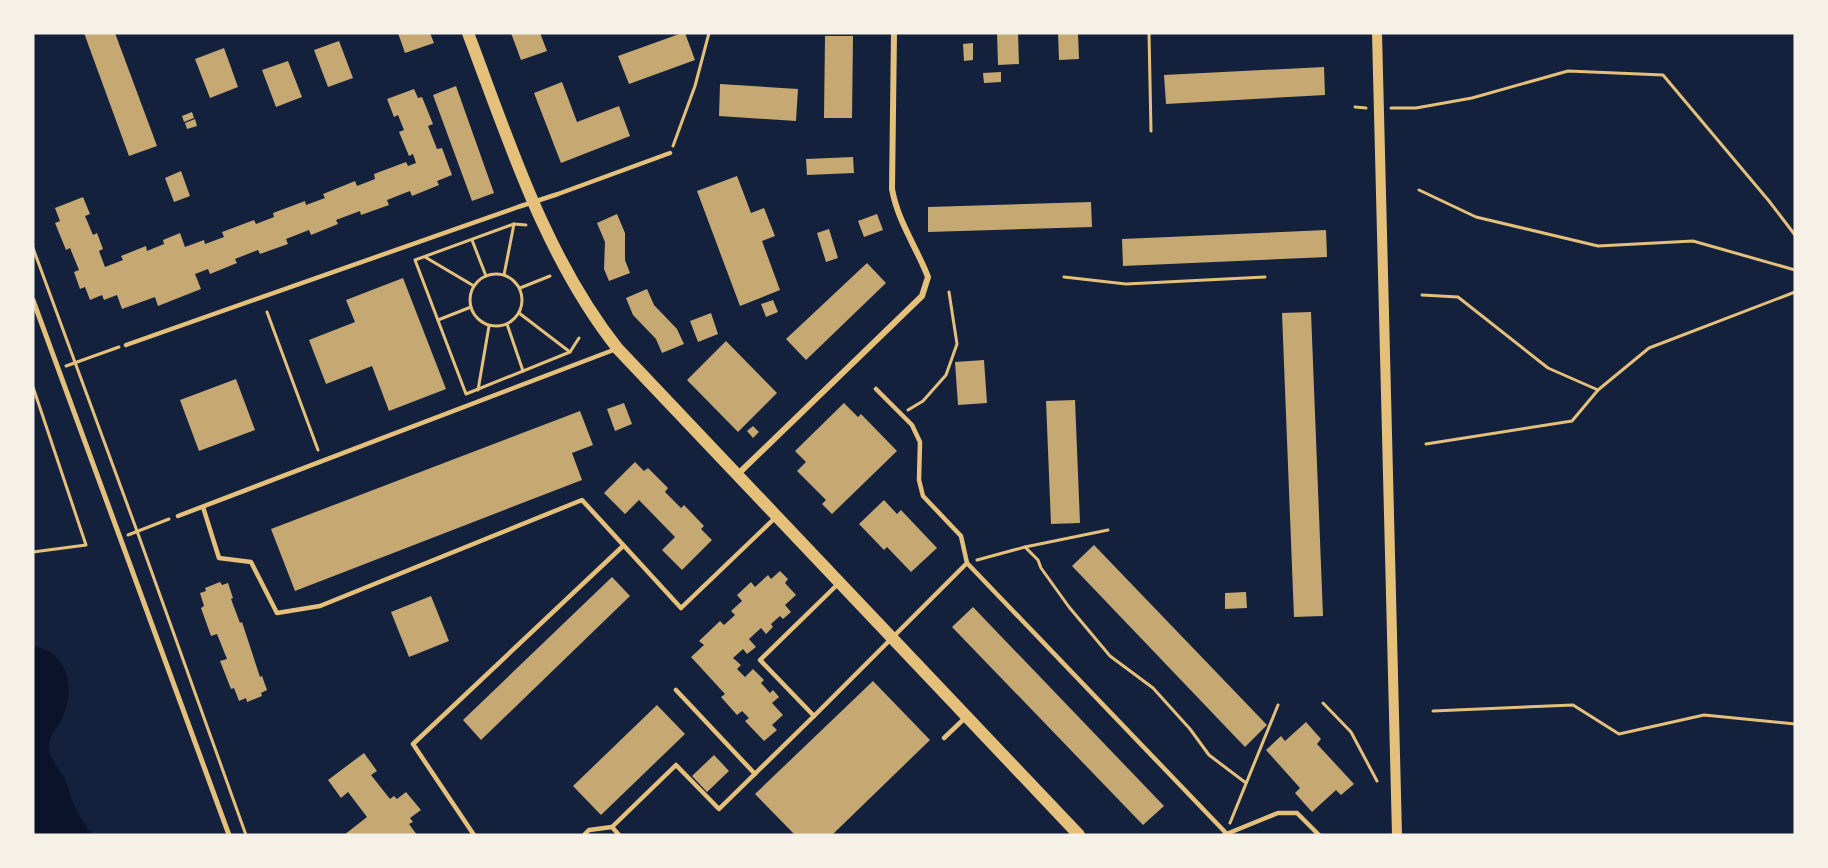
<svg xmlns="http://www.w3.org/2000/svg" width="1828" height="868" font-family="Montserrat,sans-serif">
<rect width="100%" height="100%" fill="#14213d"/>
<path fill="#0b132b" d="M33 646C69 652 76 689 62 719 57 729 49 735 49 748 50 761 61 770 66 781 69 788 70 796 73 803 78 814 85 825 92 835H33Z"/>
<g fill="#c6a872">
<path d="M84 33H115L157 146 129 156Z"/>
<path d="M398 33H430L434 43 405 53Z"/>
<path d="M511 33H540L547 51 521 60Z"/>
<path d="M682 33H685L695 60 629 84 618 56Z"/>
<path d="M997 33H1018L1019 64 998 65Z"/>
<path d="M1058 33H1078L1079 59 1059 60Z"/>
<path d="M825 36H853L852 118H824Z"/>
<path d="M339 41 353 78 328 87 314 50Z"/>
<path d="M973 43V60L964 61 963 44Z"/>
<path d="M224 48 238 87 210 98 195 59Z"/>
<path d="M288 61 302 97 276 107 262 70Z"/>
<path d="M1324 67 1325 95 1166 104 1164 75Z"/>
<path d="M1001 72V82L984 83 983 73Z"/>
<path d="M562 82 577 122 619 106 630 136 561 163 534 93Z"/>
<path d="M720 84 798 89 796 121 719 116Z"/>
<path d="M456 86 494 193 472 201 433 95Z"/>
<path d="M414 89 418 98 422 97 433 124 428 126 437 149 442 148 452 175 437 181 439 185 412 196 410 191 387 200 389 205 361 215 360 211 336 220 338 224 311 235 309 230 286 239 288 244 260 254 258 250 235 259 237 263 210 274 208 269 195 274 201 289 158 306 155 297 122 309 117 295 104 300 102 295 90 300 85 287 80 289 74 272 79 270 70 248 66 250 55 223 60 221 55 208 83 197 90 214 85 216 93 235 97 233 103 249 99 251 105 267 123 260 121 256 146 246 147 251 164 244 163 240 180 233 185 247 204 240 205 244 224 237 222 232 254 220 256 224 274 217 273 213 305 201 306 205 325 198 323 194 355 181 357 186 375 179 374 174 406 162 408 166 416 163 413 154 409 156 399 132 404 130 398 115 394 117 387 99Z"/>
<path d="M192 112 194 118 184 122 182 116Z"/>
<path d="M195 119 197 126 187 129 185 123Z"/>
<path d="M853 157 854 173 807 175 806 159Z"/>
<path d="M181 171 190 196 174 202 165 178Z"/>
<path d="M737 176 751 213 764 208 775 236 762 241 780 290 740 306 697 191Z"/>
<path d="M1091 202 1092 227 928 232V207Z"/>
<path d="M617 214 625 233V260L630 273 609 281 604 269 605 242 597 223Z"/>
<path d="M877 214 883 230 864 237 858 221Z"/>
<path d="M829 229 838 258 826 262 817 233Z"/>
<path d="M1326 230 1327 257 1123 266 1122 239Z"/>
<path d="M867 263 886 283 806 360 786 339Z"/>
<path d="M403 278 446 389 389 411 372 366 326 384 309 340 355 322 346 300Z"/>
<path d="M647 289 654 305 677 329 684 344 662 353 656 339 633 315 626 298Z"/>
<path d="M773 300 778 312 766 317 761 304Z"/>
<path d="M1311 312 1323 616 1294 617 1282 313Z"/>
<path d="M711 313 718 334 698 342 690 321Z"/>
<path d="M726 341 777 393 738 432 687 380Z"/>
<path d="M984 360 987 403 958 405 955 362Z"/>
<path d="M236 379 255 430 199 451 180 400Z"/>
<path d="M1075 400 1080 523 1051 524 1046 401Z"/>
<path d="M624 403 632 424 615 431 607 409Z"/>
<path d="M844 403 858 417 861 414 897 451 832 514 822 504 826 500 797 471 806 462 795 451Z"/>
<path d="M580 411 593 445 572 453 582 480 295 591 271 529Z"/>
<path d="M753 426 759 432 753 438 747 431Z"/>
<path d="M635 462 644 471 648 468 668 488 665 492 681 508 684 505 704 526 701 529 712 540 682 570 662 550 675 537 639 500 625 514 604 493Z"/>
<path d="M884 500 897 514 901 510 937 548 911 572 887 547 884 550 859 524Z"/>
<path d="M1094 545 1267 725 1245 747 1072 566Z"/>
<path d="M780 571 788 579 785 583 796 595 785 605 791 612 783 619 780 616 771 624 773 627 766 634 761 628 749 639 756 647 747 654 743 649 733 658 741 665 737 669 745 677 753 669 764 680 761 683 770 693 773 690 779 697 772 703 783 715 772 725 777 730 764 741 745 721 749 718 742 711 737 715 721 697 725 694 691 657 704 645 699 641 720 621 724 625 735 615 731 611 742 601 737 595 751 582 755 587 768 575 771 579Z"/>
<path d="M612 577 630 596 481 740 463 720Z"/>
<path d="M220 582 222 585 228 583 233 598 231 599 240 623 242 622 260 677 262 676 267 690 261 693 262 696 247 702 246 698 239 701 234 688 231 689 220 661 227 659 217 634 211 636 201 608 204 606 200 593 206 591 205 588Z"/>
<path d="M1246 592 1247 608 1225 609V593Z"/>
<path d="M431 596 449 641 409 657 391 612Z"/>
<path d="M973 607 1164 806 1143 825 952 627Z"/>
<path d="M873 681 930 740 832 835H795L755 794Z"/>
<path d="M657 705 685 734 601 815 573 786Z"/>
<path d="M1306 722 1321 739 1317 744 1354 784 1341 795 1336 790 1312 812 1295 793 1300 788 1266 750 1281 736 1285 741Z"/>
<path d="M364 753 377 771 371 775 390 799 394 796 397 799 406 792 421 810 410 818 413 822 409 824 417 835H344L367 817 348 792 341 798 328 780Z"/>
<path d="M714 755 729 771 707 792 692 776Z"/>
</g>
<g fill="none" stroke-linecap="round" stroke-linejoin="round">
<g stroke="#e5c07b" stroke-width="3">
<path d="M1149 33 1151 131"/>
<path d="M1355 107 1366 108"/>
<path d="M1391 108H1416L1472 98 1568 71 1663 75 1769 201 1795 235"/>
<path d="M673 146 695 86 709 33"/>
<path d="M1419 190 1476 217 1598 246 1693 241 1795 270"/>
<path d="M526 225 514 224 415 260 466 394 570 352 579 338"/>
<path d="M472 240 486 276"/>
<path d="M33 248 137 531 246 835"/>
<path d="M425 257 474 286"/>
<circle cx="496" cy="300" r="26"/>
<path d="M504 275 514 224"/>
<path d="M1064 277 1126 284 1265 277"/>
<path d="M520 288 550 276"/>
<path d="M1422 295 1458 297 1548 368 1598 390 1649 348 1795 292"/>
<path d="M267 312 318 450"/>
<path d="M519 313 570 352"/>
<path d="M438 320 471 307"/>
<path d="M507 324 523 371"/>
<path d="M66 366 119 347"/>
<path d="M33 387 86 545 33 552"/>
<path d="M478 390 489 326"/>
<path d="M908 410 923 401 946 375 957 344 949 292"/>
<path d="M1426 444 1572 421 1598 390"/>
<path d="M128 535 169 519"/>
<path d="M1025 547 1038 560 1041 568 1069 607 1110 656 1153 688 1190 729 1209 755 1246 783"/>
<path d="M977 560 1025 547 1108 530"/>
<path d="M1323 703 1351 732 1377 781"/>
<path d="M1433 711 1573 705 1619 734 1704 715 1795 724"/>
<path d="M1230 823 1278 705"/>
</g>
<g stroke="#e5c07b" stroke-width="4.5">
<path d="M126 345 518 207 558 194 670 153"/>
<path d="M203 507 219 558 251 562 277 613 320 606 582 500 681 608 776 517"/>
<path d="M178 516 616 349"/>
<path d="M967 563 1226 833"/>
<path d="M839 583 760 660 814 716 967 563 961 536 923 496 919 480 920 442 912 425 876 389"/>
<path d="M676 690 755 774"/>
<path d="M944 738 966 717"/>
<path d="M612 827 676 765 719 809 814 716"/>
<path d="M474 835 413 744 623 546"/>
<path d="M584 835 589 830 612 827 619 835"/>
<path d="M1224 835 1278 813H1297L1319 835"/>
</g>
<path stroke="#e5c07b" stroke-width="5" d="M33 300 229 835"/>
<path stroke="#e5c07b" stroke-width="6" d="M737 475 922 296 928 277C916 246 898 222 892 189L894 33"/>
<path stroke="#e5c07b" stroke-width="10" d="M1377 33 1397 835"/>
<path stroke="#e5c07b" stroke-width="12" d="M468 33C509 141 545 257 618 349L1079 835"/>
</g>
<rect width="1828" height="868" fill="none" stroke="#f6f1e7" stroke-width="69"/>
</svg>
